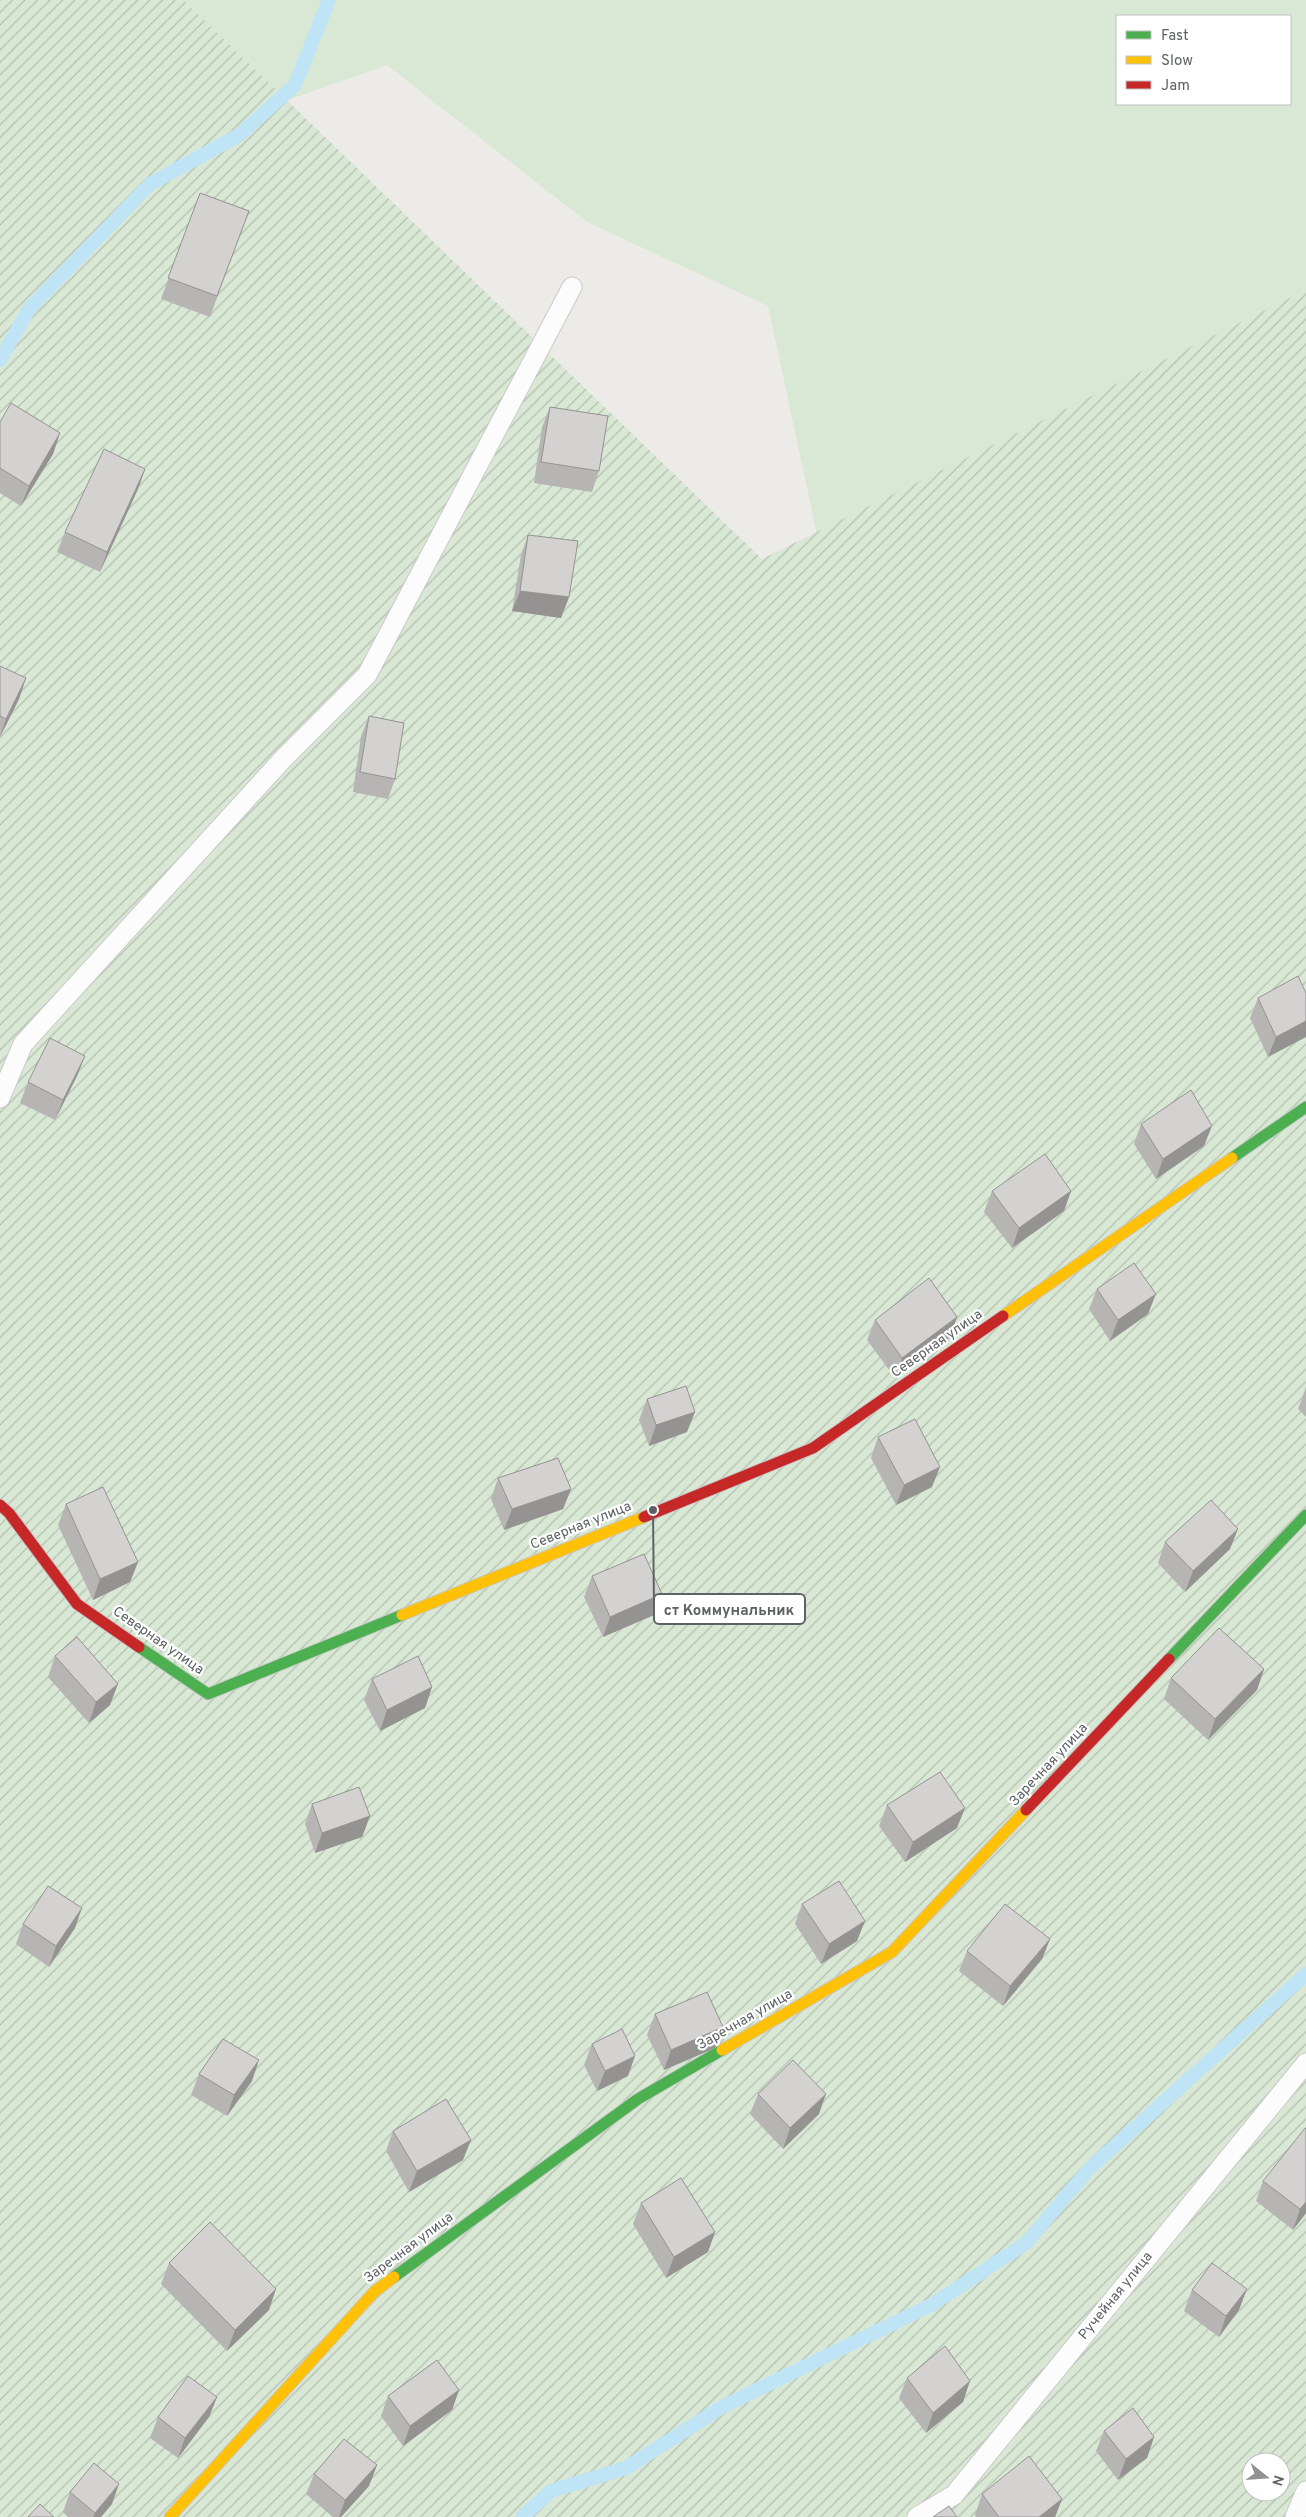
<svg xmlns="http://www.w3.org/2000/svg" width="1306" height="2517" font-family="Overpass,sans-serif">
<defs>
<pattern id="garden-furrows" width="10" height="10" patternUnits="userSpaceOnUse" patternTransform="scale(1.25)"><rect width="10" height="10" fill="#d9e8d4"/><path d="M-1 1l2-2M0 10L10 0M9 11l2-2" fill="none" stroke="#b3bfb0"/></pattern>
</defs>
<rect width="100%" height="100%" fill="#edebe8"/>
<path fill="#d9e8d4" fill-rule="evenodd" d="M0 0H1306V801L825 572 768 306 587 222 387 65 93 169ZM1117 16H1290V104H1117Z"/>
<path fill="url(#garden-furrows)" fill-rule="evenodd" d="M0 0H183L762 559 1306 290V2517H0ZM1251 2462H1281V2492H1251Z"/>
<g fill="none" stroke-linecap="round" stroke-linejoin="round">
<g stroke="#bfe4f5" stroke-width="14">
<path d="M0 360 29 309 150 184 239 135 295 85 329 0"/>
<path d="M522 2517 551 2491 626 2468 722 2407 933 2304 1026 2243 1089 2169 1306 1974"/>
</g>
<g stroke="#c9c9c8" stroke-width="21">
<g id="lane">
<path d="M0 1098 23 1044 282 760 367 675 572 287"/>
<path d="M917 2517 954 2495 1306 2063"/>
<path d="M1295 2517 1306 2491"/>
</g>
</g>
<g stroke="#c7c8c7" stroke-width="13">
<g id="fast">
<path d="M1232 1158 1306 1107"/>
<path d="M139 1647 208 1694 402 1615"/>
<path d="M1169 1659 1306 1515"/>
<path d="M394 2277 638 2099 722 2050"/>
</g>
</g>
<g stroke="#c7c8c7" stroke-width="13">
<g id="slow">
<path d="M1003 1316 1232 1158"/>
<path d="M402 1615 644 1517"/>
<path d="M722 2050 892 1952 1026 1810"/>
<path d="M170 2517 374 2292 394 2277"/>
</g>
</g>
<g stroke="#c7c8c7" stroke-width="13">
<g id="jam">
<path d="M0 1505 9 1513 77 1604 139 1647"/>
<path d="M644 1517 813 1448 1003 1316"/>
<path d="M1026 1810 1169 1659"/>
</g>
</g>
<use href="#lane" stroke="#fcfcfc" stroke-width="19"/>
<use href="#fast" stroke="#4caf50" stroke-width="11"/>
<use href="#slow" stroke="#ffc107" stroke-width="11"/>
<use href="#jam" stroke="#c62828" stroke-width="11"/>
</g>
<g fill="#b6b5b4">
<path d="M200 193 249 211 210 317 161 299Z"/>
<path d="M550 407 599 471 592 492 534 483 542 427Z"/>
<path d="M0 422 60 433 53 454 21 506 0 493Z"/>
<path d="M145 469 138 489 100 572 57 552 65 532Z"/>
<path d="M528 535 569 597 561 618 512 611 521 555Z"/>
<path d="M0 666 26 678 19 699 0 737Z"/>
<path d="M369 716 395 779 388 799 353 792 361 736Z"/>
<path d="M1306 993 1268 1057 1250 1018 1258 998Z"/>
<path d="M85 1056 77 1076 55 1120 20 1103 28 1082Z"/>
<path d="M1141 1124 1204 1146 1156 1179 1134 1144Z"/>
<path d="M992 1191H1071L1064 1211 1012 1248 984 1212Z"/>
<path d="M1097 1289 1148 1314 1110 1341 1089 1309Z"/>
<path d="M957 1317 950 1337 895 1378 867 1340 875 1320Z"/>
<path d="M1306 1387V1417L1298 1409Z"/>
<path d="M647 1399 687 1432 649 1446 639 1420Z"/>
<path d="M878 1437 932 1487 896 1505 871 1458Z"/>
<path d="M498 1478 571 1489 563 1509 504 1530 491 1499Z"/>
<path d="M66 1504 138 1562 130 1582 93 1600 58 1525Z"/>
<path d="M1165 1542 1230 1549 1185 1592 1158 1563Z"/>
<path d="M592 1576 662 1594 654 1615 603 1637 584 1597Z"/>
<path d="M55 1656 110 1705 89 1723 48 1677Z"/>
<path d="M1264 1669 1257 1690 1208 1740 1164 1699 1171 1678Z"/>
<path d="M372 1679 432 1687 425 1708 380 1731 364 1700Z"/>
<path d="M312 1804 370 1816 362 1837 315 1853 305 1824Z"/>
<path d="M887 1805 957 1828 905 1862 879 1826Z"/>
<path d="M802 1904 857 1941 821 1964 795 1924Z"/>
<path d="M23 1924 75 1928 49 1967 16 1944Z"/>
<path d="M1050 1939 1042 1959 1003 2006 959 1971 967 1951Z"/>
<path d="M655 2014 723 2027 715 2048 664 2070 647 2035Z"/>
<path d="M592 2044 628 2076 597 2091 584 2065Z"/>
<path d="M199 2074 252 2081 227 2116 191 2095Z"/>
<path d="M758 2094 819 2114 783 2149 750 2114Z"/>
<path d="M393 2131 463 2160 409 2192 386 2151Z"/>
<path d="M1263 2181 1306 2213 1293 2230 1256 2201Z"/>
<path d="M641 2203 708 2252 666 2278 633 2224Z"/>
<path d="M169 2263 269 2310 227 2351 161 2284Z"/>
<path d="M1192 2290 1239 2310 1219 2337 1184 2311Z"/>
<path d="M907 2378 963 2402 926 2433 899 2398Z"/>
<path d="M459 2390 452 2410 403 2446 381 2416 388 2396Z"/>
<path d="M217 2397 209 2417 178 2458 150 2438 158 2417Z"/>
<path d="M1104 2431 1154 2437 1147 2458 1118 2480 1096 2451Z"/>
<path d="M377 2465 369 2486 341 2517H333L306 2494 314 2474Z"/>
<path d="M70 2492 112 2504 101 2517H68L63 2512Z"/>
<path d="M982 2494 1062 2499 1055 2517H976L975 2515Z"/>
</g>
<g fill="#949392">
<path d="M60 433 53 454 21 506 29 486Z"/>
<path d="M145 469 138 489 100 572 107 552Z"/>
<path d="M520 591 569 597 561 618 512 611Z"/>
<path d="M26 678 19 699 0 737 6 719Z"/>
<path d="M1306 1021V1037L1268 1057 1276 1037Z"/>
<path d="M85 1056 77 1076 55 1120 63 1100Z"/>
<path d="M1212 1126 1204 1146 1156 1179 1163 1159Z"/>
<path d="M1071 1191 1064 1211 1012 1248 1019 1228Z"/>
<path d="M1156 1294 1148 1314 1110 1341 1118 1320Z"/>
<path d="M957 1317 950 1337 895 1378 902 1358Z"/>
<path d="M695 1412 687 1432 649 1446 656 1425Z"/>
<path d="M940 1467 932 1487 896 1505 904 1485Z"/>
<path d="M571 1489 563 1509 504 1530 512 1509Z"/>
<path d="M1238 1529 1230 1549 1185 1592 1193 1571Z"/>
<path d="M138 1562 130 1582 93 1600 100 1579Z"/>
<path d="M662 1594 654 1615 603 1637 610 1617Z"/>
<path d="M1264 1669 1257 1690 1208 1740 1215 1719Z"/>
<path d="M118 1684 110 1705 89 1723 96 1702Z"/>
<path d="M432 1687 425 1708 380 1731 387 1710Z"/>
<path d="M965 1808 957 1828 905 1862 913 1842Z"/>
<path d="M370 1816 362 1837 315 1853 322 1833Z"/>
<path d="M82 1908 75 1928 49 1967 56 1946Z"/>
<path d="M865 1921 857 1941 821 1964 829 1944Z"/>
<path d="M1050 1939 1042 1959 1003 2006 1010 1986Z"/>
<path d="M723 2027 715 2048 664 2070 671 2050Z"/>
<path d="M635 2056 628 2076 597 2091 605 2071Z"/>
<path d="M259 2060 252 2081 227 2116 234 2095Z"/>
<path d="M826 2094 819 2114 783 2149 790 2128Z"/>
<path d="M471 2140 463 2160 409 2192 417 2171Z"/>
<path d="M1306 2202V2213L1293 2230 1300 2209Z"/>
<path d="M715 2232 708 2252 666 2278 674 2257Z"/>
<path d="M276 2289 269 2310 227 2351 235 2330Z"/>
<path d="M1247 2289 1239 2310 1219 2337 1226 2316Z"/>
<path d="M970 2381 963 2402 926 2433 933 2413Z"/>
<path d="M459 2390 452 2410 403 2446 410 2426Z"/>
<path d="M217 2397 209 2417 178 2458 185 2438Z"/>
<path d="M1154 2437 1147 2458 1118 2480 1126 2459Z"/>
<path d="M377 2465 369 2486 341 2517H339L345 2500Z"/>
<path d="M119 2484 112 2504 101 2517H93L95 2513Z"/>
<path d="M1062 2499 1055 2517H1039Z"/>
</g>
<g fill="#d4d2d1" stroke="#949392">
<path d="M200 193 249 211 217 296 168 278Z"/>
<path d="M11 403 60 433 29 486 0 468V422Z"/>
<path d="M550 407 608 416 599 471 541 462Z"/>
<path d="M104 449 145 469 107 552 65 532Z"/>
<path d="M528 535 578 541 569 597 520 591Z"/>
<path d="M0 666 26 678 6 719 0 716Z"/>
<path d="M369 716 404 723 395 779 360 772Z"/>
<path d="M1298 976 1306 993V1021L1276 1037 1258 998Z"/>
<path d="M50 1038 85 1056 63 1100 28 1082Z"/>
<path d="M1191 1090 1212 1126 1163 1159 1141 1124Z"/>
<path d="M1045 1154 1071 1191 1019 1228 992 1191Z"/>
<path d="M1134 1263 1156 1294 1118 1320 1097 1289Z"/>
<path d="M929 1278 957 1317 902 1358 875 1320Z"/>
<path d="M686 1386 695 1412 656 1425 647 1399Z"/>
<path d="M915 1419 940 1467 904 1485 878 1437Z"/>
<path d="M558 1458 571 1489 512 1509 498 1478Z"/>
<path d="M103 1487 138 1562 100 1579 66 1504Z"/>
<path d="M1211 1500 1238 1529 1193 1571 1165 1542Z"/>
<path d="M644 1554 662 1594 610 1617 592 1576Z"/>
<path d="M1219 1628 1264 1669 1215 1719 1171 1678Z"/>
<path d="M77 1637 118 1684 96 1702 55 1656Z"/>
<path d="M418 1656 432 1687 387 1710 372 1679Z"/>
<path d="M940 1772 965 1808 913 1842 887 1805Z"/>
<path d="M359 1787 370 1816 322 1833 312 1804Z"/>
<path d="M839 1881 865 1921 829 1944 802 1904Z"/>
<path d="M48 1886 82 1908 56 1946 23 1924Z"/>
<path d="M1005 1904 1050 1939 1010 1986 967 1951Z"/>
<path d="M707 1992 723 2027 671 2050 655 2014Z"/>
<path d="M622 2029 635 2056 605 2071 592 2044Z"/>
<path d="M223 2039 259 2060 234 2095 199 2074Z"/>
<path d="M793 2060 826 2094 790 2128 758 2094Z"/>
<path d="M446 2099 471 2140 417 2171 393 2131Z"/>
<path d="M1305 2128H1306V2202L1300 2209 1263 2181Z"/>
<path d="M681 2178 715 2232 674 2257 641 2203Z"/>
<path d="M210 2222 276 2289 235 2330 169 2263Z"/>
<path d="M1212 2263 1247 2289 1226 2316 1192 2290Z"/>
<path d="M945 2346 970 2381 933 2413 907 2378Z"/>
<path d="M437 2360 459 2390 410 2426 388 2396Z"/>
<path d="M188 2376 217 2397 185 2438 158 2417Z"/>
<path d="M1133 2408 1154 2437 1126 2459 1104 2431Z"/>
<path d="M344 2439 377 2465 345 2500 314 2474Z"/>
<path d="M1029 2456 1062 2499 1039 2517H999L982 2494Z"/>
<path d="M94 2463 119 2484 95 2513 70 2492Z"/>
<path d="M40 2504 54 2517H28Z"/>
<path d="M949 2506 957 2517H933Z"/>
</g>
<g text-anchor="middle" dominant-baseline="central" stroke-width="4.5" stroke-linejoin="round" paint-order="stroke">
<g font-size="14" fill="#5e6265" stroke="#fff">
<text transform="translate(937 1344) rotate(-35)">Северная улица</text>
<text transform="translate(581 1526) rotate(-22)">Северная улица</text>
<text transform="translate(158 1641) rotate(35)">Северная улица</text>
<text transform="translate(1049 1765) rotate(-47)">Заречная улица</text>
<text transform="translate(745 2020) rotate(-30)">Заречная улица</text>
<text transform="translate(409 2248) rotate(-37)">Заречная улица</text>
<text transform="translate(1116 2296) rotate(-51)">Ручейная улица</text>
</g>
</g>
<path fill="none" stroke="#5e6265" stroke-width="2" d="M653 1510L654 1609"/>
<circle fill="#5e6265" stroke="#fff" stroke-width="2" cx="653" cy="1510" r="5"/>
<rect fill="#fff" stroke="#5e6265" stroke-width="2" x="654" y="1594" width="151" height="30" rx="5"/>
<g font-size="15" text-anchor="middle" font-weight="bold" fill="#5e6265">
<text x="729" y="1615">ст Коммунальник</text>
</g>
<rect x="1116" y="15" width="175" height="90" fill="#ffffff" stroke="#bfc0c1"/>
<rect x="1126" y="31" width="25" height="8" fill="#4caf50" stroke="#bfc0c1"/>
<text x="1161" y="40" font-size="15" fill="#5e6265">Fast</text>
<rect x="1126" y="56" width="25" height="8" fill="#ffc107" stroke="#bfc0c1"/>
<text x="1161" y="65" font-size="15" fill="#5e6265">Slow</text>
<rect x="1126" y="81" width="25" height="8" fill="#c62828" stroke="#bfc0c1"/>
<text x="1161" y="90" font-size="15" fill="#5e6265">Jam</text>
<g transform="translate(1266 2477) rotate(107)"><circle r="24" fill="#ffffff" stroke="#bfc0c1"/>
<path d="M0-4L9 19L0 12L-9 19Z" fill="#909293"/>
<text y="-8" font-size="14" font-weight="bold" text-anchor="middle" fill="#5e6265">N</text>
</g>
</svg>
